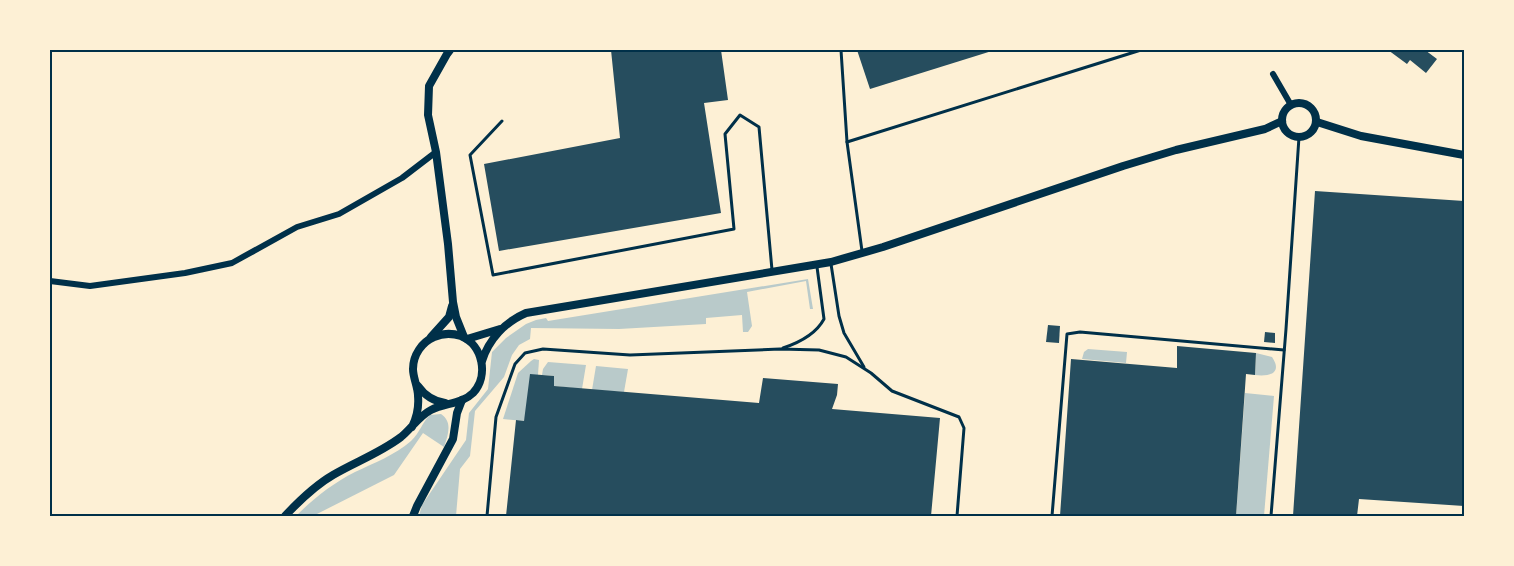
<svg xmlns="http://www.w3.org/2000/svg" width="1514" height="566" font-family="Jost,sans-serif">
<rect width="100%" height="100%" fill="#fdf0d5"/>
<g fill="#b9caca">
<path d="M808 279 813 309H810L806 281 747 292 752 326 748 332H743L742 315 706 318V324L619 329 531 328 530 339 519 345 512 355 504 377 475 411 470 456 460 469 456 516H419L422 505 466 440 469 413 488 389 492 352 506 338 526 324 536 320 546 318 548 321Z"/>
<path d="M1088 349 1127 352 1126 363 1082 359 1084 352Z"/>
<path d="M1256 353 1272 357C1283 373 1269 377 1255 375Z"/>
<path d="M534 359 539 360 538 375 524 421 503 419 518 373 531 361Z"/>
<path d="M548 362 586 365 582 389 554 386V376L542 375 543 369Z"/>
<path d="M596 366 628 369 624 392 592 390Z"/>
<path d="M1245 393 1274 396 1264 516H1236Z"/>
<path d="M441 414C453 422 448 435 444 447L423 433 394 475 313 516H296C313 499 333 483 355 472 374 463 395 455 411 441 420 433 422 422 430 415Z"/>
</g>
<g fill="#264d5e">
<path d="M611 50H721L728 100 704 103 721 213 499 251 484 164 620 138Z"/>
<path d="M857 50H995L870 89Z"/>
<path d="M1388 50H1425L1437 59 1426 73 1410 60 1407 64Z"/>
<path d="M1315 191 1464 201V506L1359 499 1357 516H1293Z"/>
<path d="M1048 325 1060 326 1059 343 1046 342Z"/>
<path d="M1265 332 1275 333V343L1264 342Z"/>
<path d="M1177 346 1256 353 1255 375 1246 374 1236 516H1060L1071 359 1177 368Z"/>
<path d="M530 374 554 376V386L759 403 763 378 838 384 837 395 832 409 940 418 931 516H506L516 420 524 421Z"/>
</g>
<g fill="none" stroke-linecap="round" stroke-linejoin="round">
<g stroke="#003049" stroke-width="3">
<path d="M841 50 847 142 862 251"/>
<path d="M502 121 470 155 493 275 734 229 725 134 740 115 759 127 772 270"/>
<path d="M847 142 1141 50"/>
<path d="M831 264 839 316 844 333 864 367"/>
<path d="M783 348C798 343 816 334 824 319L817 267"/>
<path d="M487 516 496 417 515 364 525 353 543 349 630 355 780 349 819 350 846 357 871 373 892 391 959 417 964 428 957 516"/>
<path d="M1052 516 1067 334 1080 332 1284 350"/>
<path d="M1271 516 1286 329 1299 137"/>
</g>
<g stroke="#003049" stroke-width="6">
<path d="M1273 74 1291 105"/>
<path d="M50 281 90 286 185 273 232 263 297 227 339 214 402 178 436 152"/>
</g>
<g stroke="#003049" stroke-width="8">
<path d="M450 50 447 54 429 86 428 115 436 152 448 244 453 302 456 317 464 337"/>
<circle cx="1299" cy="120" r="17"/>
<path d="M1317 122 1361 136 1464 155"/>
<path d="M431 337 449 317 452 306"/>
<path d="M467 339 500 329"/>
<path d="M482 361C489 339 505 322 526 313L831 262 883 247 1123 166 1176 150 1265 129 1282 121"/>
<path d="M418 386C425 396 433 401 445 403"/>
<path d="M285 516C299 501 314 486 333 475 355 462 380 453 401 437 411 429 419 416 431 410 445 403 462 404 473 393 489 376 483 345 461 336 452 333 443 333 434 337 422 342 413 355 413 369 413 378 418 387 418 396 419 407 417 417 412 427"/>
<path d="M413 516 417 506 453 439 457 413 462 400"/>
</g>
</g>
<rect width="1514" height="566" fill="none" stroke="#fdf0d5" stroke-width="102"/>
<rect x="51" y="51" width="1412" height="464" fill="none" stroke="#003049" stroke-width="2"/>
</svg>
